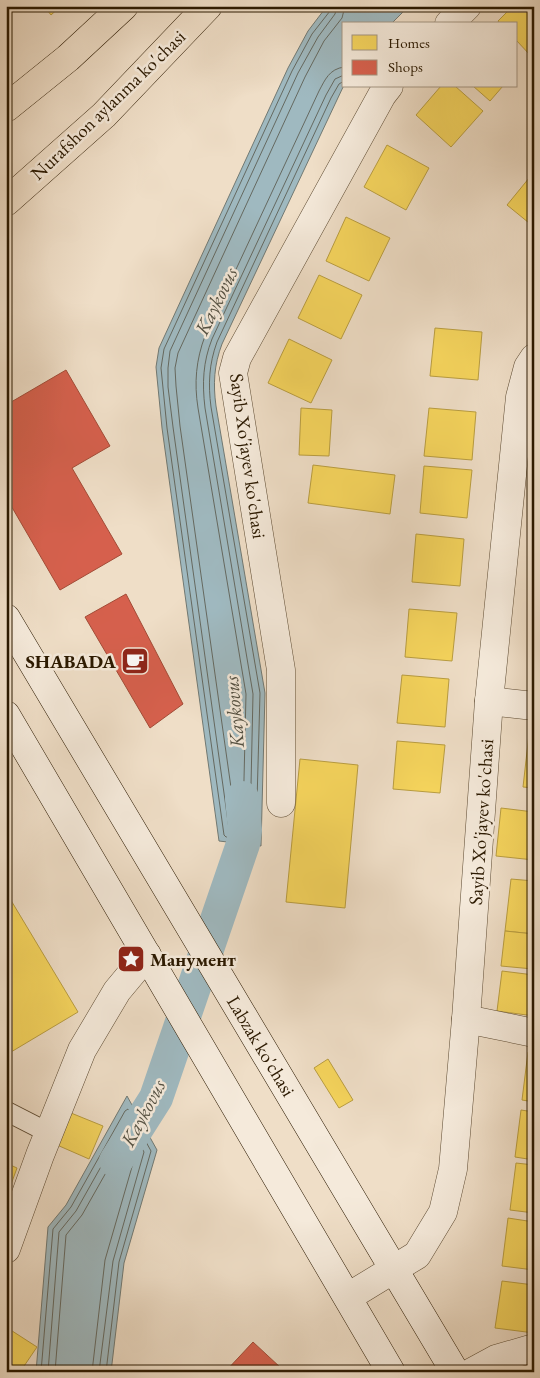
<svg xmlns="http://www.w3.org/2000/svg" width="540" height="1378" font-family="'EB Garamond',serif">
<rect width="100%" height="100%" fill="#efdec7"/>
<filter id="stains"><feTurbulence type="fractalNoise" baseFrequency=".004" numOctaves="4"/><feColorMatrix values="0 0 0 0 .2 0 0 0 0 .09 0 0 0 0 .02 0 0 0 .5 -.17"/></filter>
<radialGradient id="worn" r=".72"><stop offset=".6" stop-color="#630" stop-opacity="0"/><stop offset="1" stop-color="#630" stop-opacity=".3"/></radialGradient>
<g fill="#9fb9c0" stroke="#717973">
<path d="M327 6H409L391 24H344V85L222 344C214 365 213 384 216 406L265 693 261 846 219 841 162 428 156 367 159 348 288 68 308 31Z"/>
<path d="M127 1096 157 1150 124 1263 111 1372H36L48 1227 66 1205Z"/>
</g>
<g fill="#f6d55c" stroke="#b99d40">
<path d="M44 6H61L51 15Z"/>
<path d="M513 6H534V53L531 56 516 40V24H500L498 21Z"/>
<path d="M441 86H455L483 111 451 147 416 115Z"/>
<path d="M473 86H503L490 101Z"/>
<path d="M387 145 429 168 406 210 364 187Z"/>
<path d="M534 172V227L507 205Z"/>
<path d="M346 217 390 238 369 281 326 261Z"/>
<path d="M319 275 362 295 341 339 298 318Z"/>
<path d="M435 328 482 332 478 380 430 376Z"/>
<path d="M289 339 332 360 311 403 268 383Z"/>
<path d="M301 408 332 410 329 456 299 455Z"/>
<path d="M429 408 476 412 472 460 424 456Z"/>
<path d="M313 465 395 475 390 514 308 503Z"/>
<path d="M424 466 472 470 467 518 420 513Z"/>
<path d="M416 534 464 539 460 586 412 582Z"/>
<path d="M409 609 457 613 452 661 405 657Z"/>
<path d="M402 675 449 679 445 727 397 723Z"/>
<path d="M529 734 534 735V788L523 787Z"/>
<path d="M397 741 445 745 440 793 393 789Z"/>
<path d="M300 759 358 765 345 908 286 902Z"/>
<path d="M501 808 534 812V860L496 856Z"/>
<path d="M511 879 534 881V934L505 931Z"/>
<path d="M6 892 78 1012 6 1055Z"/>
<path d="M505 931 534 934 533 969 501 966Z"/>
<path d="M502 971 534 975V1016L497 1011Z"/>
<path d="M528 1052 534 1053V1102L522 1100Z"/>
<path d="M328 1059 353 1100 339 1108 314 1068Z"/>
<path d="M521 1110 534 1112V1160L515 1157Z"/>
<path d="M71 1113 103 1126 89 1159 57 1145Z"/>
<path d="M6 1163 17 1168 6 1198Z"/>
<path d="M516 1163 534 1165V1213L510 1210Z"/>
<path d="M508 1218 534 1222V1270L502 1266Z"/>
<path d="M502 1281 534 1285V1333L495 1328Z"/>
<path d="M6 1327 37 1347 20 1372H6Z"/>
</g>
<g fill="#d6604d" stroke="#a34b36">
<path d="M66 370 110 446 72 468 122 554 60 590 6 497V405Z"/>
<path d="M126 594 183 704 150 728 85 617Z"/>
<path d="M253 1342 281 1368 278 1372H225Z"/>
</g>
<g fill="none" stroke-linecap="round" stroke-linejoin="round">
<g stroke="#656960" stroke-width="1">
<path d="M331 6 330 11 312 34 292 71 164 349 161 368 167 428 224 835 226 837 254 840 256 838 260 693 211 407C208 384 209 364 217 342L331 98 339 84 344 81"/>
<path d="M337 6 335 14 318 37 298 73 170 351 168 368V387L173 427 229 829 231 831 248 833 250 831 253 694 205 408C202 383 203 362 212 339L326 95 335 79 344 75"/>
<path d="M344 67C329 69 325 80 319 91L205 336C196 360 194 383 198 408L246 694 243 822 241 825H238L236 823 180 426 176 386 175 368 178 353 305 77 324 41 342 18 345 6"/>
<path d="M41 1372 53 1229 71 1207 125 1111 128 1109 151 1151 119 1262 106 1372"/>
<path d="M48 1372 59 1232 76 1211 125 1124 127 1122 144 1152 113 1261 99 1372"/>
<path d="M55 1372 66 1235 82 1215 125 1139 127 1138 136 1153 105 1260 92 1372"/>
</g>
<path stroke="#9fb9c0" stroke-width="34" d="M116 1161 156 1098 243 844 245 830 242 798"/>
<g stroke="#5c4a32" stroke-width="21">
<path id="service" d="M6 1111 49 1133"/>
</g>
<g stroke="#5c4a32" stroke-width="29">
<g id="minor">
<path d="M449 24 467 6"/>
<path d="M489 701 534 706"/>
<path d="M281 803V670L233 373 237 358 382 95 389 86"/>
<path d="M466 1019 534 1033"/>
<path d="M6 1249 40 1155 82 1050 117 991 147 955"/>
<path d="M348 1297 417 1255 443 1212 453 1169 466 1019 489 701 520 397 528 367 534 358"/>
<path d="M472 1372 496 1359 534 1348"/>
</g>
</g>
<g stroke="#2b1900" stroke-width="29">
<g id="secondary">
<path d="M6 618 455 1372"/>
<path d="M6 715 391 1372"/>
</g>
</g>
<g stroke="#2b1900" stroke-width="29">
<g id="primary">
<path d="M6 108 68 58 124 6"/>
<path d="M6 202 104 115 208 6"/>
</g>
</g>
<use href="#service" stroke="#f5eadb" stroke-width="19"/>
<use href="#minor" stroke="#f5eadb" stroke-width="28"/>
<use href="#secondary" stroke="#f5eadb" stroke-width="28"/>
<use href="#primary" stroke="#efdec7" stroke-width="28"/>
</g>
<defs>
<g id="cafe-square" transform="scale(1.4375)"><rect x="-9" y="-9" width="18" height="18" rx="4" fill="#8f2418" stroke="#f5eadb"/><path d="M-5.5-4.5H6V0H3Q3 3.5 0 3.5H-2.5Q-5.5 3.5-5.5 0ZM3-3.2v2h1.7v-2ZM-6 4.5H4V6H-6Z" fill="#fff"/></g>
<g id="sight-square" transform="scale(1.4375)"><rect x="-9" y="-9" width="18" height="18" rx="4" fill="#8f2418" stroke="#f5eadb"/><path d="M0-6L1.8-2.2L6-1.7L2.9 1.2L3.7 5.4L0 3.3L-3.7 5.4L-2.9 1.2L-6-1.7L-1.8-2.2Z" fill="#fff"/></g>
</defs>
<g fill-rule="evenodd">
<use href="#cafe-square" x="135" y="661"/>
<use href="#sight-square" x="131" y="959"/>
</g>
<g text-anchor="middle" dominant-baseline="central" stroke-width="5" stroke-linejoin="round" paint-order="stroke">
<g font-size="19" fill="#2b1900" stroke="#f5eadb">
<text transform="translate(108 105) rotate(-44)">Nurafshon aylanma ko'chasi</text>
<text transform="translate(248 456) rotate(82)">Sayib Xo'jayev ko'chasi</text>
<text transform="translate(481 822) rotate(-86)">Sayib Xo'jayev ko'chasi</text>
<text transform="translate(261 1046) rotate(59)">Labzak ko'chasi</text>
</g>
<g font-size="19" font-weight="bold" fill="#2b1900" stroke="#f5eadb" text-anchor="end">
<text x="116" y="661">SHABADA</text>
<text x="150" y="959" text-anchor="start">Манумент</text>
</g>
<g font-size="20" font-style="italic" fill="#545143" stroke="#f5eadb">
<text transform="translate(216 301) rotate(-64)">Kaykovus</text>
<text transform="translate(234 712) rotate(-95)">Kaykovus</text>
<text transform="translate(143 1113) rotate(-62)">Kaykovus</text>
</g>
</g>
<rect width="540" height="1378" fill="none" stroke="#efdec7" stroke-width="25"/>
<rect x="8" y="8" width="525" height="1363" fill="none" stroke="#2b1900" stroke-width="2.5"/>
<rect x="12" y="12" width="515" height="1353" fill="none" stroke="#2b1900"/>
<rect x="342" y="22" width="175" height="65" fill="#f5eadb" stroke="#a49683"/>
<rect x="352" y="35" width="25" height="15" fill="#f6d55c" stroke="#a49683"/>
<text x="388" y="48" font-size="15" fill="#2b1900">Homes</text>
<rect x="352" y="60" width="25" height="15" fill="#d6604d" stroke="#a49683"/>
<text x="388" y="72" font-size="15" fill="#2b1900">Shops</text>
<rect width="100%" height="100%" filter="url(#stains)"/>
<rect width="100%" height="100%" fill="url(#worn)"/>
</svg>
